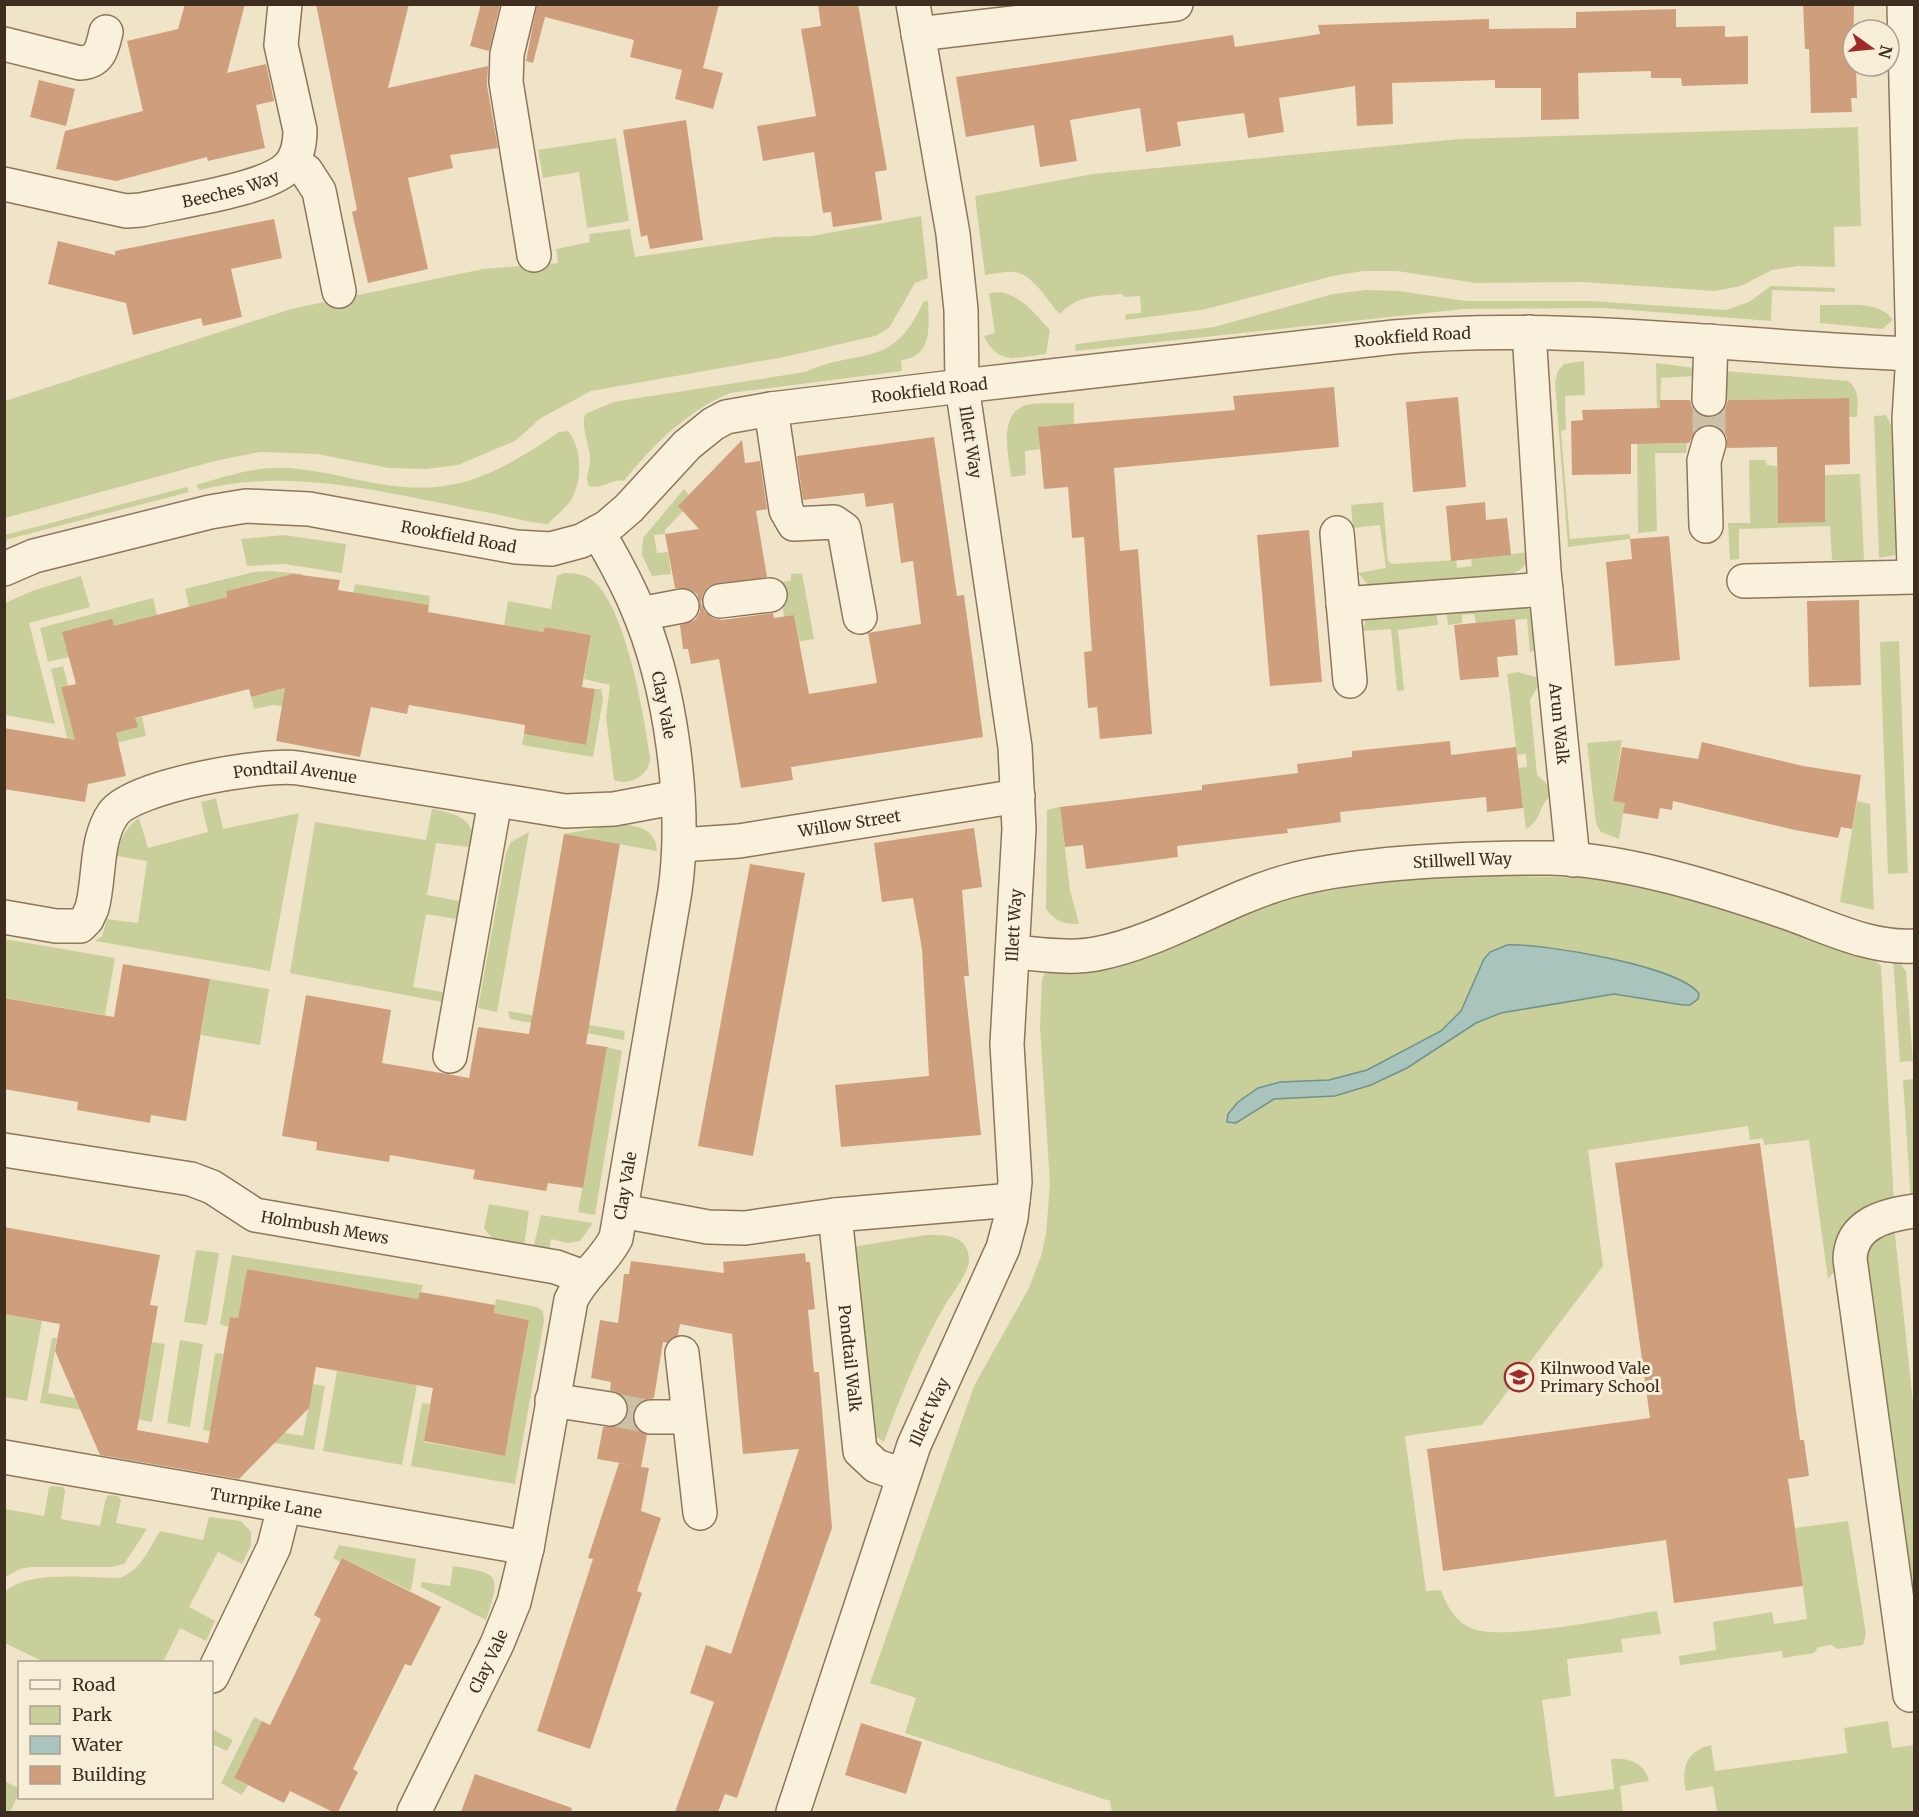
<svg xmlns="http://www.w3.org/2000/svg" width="1919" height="1817" font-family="Merriweather,serif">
<rect width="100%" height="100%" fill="#f0e4c8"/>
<g fill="#c9cf9b">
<path d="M1858 127 1861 226 1834 227 1835 267 1799 266 1772 270 1741 286 1715 291 1583 282 1476 283 1397 271H1363L1333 276 1202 310 1125 320 1126 314 1141 313 1140 296 1125 297 1122 294C1098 296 1077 295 1060 314 1047 302 1034 274 1014 272 1005 271 995 274 985 275L975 196 1093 174 1460 139Z"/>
<path d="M616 138 629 221 587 228 579 172 543 178 538 150Z"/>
<path d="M921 216 928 278 915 283 889 328 875 336 784 357 591 391 541 418 515 441 458 465 426 469 389 468 317 454 260 452 215 461 5 518V401L291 309 483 269 558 263 556 249 590 242 589 234 630 229 635 257 774 237 812 236Z"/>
<path d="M1771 286 1835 288V292L1772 290 1771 321 1604 308 1463 309 1075 351 1076 344 1214 327 1333 294 1366 290 1399 291 1466 301H1590L1726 310 1749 302Z"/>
<path d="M1002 292C1025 299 1034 313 1050 330L1046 354C1018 357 998 367 984 336L995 333 989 293Z"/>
<path d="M928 301C929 326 933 357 901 360L902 371 730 393C687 411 653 445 624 481 611 478 603 490 589 486 584 476 591 468 590 457 589 443 581 428 585 414L614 402 638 398 805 372C859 347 893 371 923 302Z"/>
<path d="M1820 305C1841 306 1880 299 1893 320L1882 329 1820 323Z"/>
<path d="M1584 361 1585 395 1565 396 1566 430 1561 431 1570 539 1630 534V539L1568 547 1555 382 1558 371 1564 364Z"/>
<path d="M1656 363 1694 368 1695 376 1661 378 1660 407 1657 408Z"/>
<path d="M1725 371 1848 381C1860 390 1858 403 1857 417H1849V398L1727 400Z"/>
<path d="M1074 403V424L1040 449 1025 451 1026 475 1011 477C1009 456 997 414 1026 405 1040 402 1059 404 1074 403Z"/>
<path d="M1886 415 1891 425 1898 544 1895 555 1879 558 1874 416Z"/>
<path d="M568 431C582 447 583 481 571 500 566 508 555 516 548 524 527 522 506 516 485 512 394 495 292 466 200 490L196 485C230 475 263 464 299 469 349 475 394 493 444 486 486 481 525 455 559 432Z"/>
<path d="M1637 438 1660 444 1687 443 1686 453H1655L1657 531 1638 533Z"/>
<path d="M1749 460H1765L1767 465 1777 466 1778 523 1825 475 1860 474 1864 560H1832L1830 526 1739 529V559L1730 560 1728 523H1750Z"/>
<path d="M187 487 189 492 5 540V535L9 534Z"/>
<path d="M684 489 689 495 683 511 665 530V534L654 535 657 553 668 552 671 574 652 576 642 555 643 538Z"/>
<path d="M1383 502 1388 561 1392 564 1456 560 1457 568 1472 566 1471 559 1530 552C1527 566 1521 572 1507 575L1368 585 1358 573 1386 568 1380 525 1353 528 1351 505Z"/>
<path d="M284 535 346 544 342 573 284 564 247 566 241 539Z"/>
<path d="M271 571 302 574 297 600 279 605 271 579 226 591 227 597 189 607 185 589 254 572Z"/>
<path d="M564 573C573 573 584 574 591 579 626 604 644 716 650 757 651 774 630 787 614 780L606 717 610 685 584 679 591 635 545 627 543 632 504 626 508 601 551 609 557 576Z"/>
<path d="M802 573 814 639 782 644 799 639 794 615 784 617 779 582 791 581V574Z"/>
<path d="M81 576 90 607 29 623 55 724 5 715V603L32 591Z"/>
<path d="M355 584 430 596 429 605 379 597 374 624 348 620Z"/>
<path d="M153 598 157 615 69 657 48 662 40 628Z"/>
<path d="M1526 606 1532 613 1539 646 1530 653 1527 619 1476 623 1474 614 1462 615V623L1448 625 1446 608Z"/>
<path d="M1436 609 1438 625 1398 630 1404 690 1397 691 1391 629 1363 631 1366 618Z"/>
<path d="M1899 641 1908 873 1888 874 1880 642Z"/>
<path d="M63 666 68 685 61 687 76 743 71 755 51 669Z"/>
<path d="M1518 672 1542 679 1530 700 1537 775 1551 788 1552 795C1538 804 1542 821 1526 829L1518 768 1527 767 1526 754 1517 755 1508 681 1507 674Z"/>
<path d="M302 684 289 707 273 705 254 709 251 697Z"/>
<path d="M595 689H601L603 699 593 757 522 745 524 734 586 745Z"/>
<path d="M142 717 146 736 95 748 93 739 137 727 135 718Z"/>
<path d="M1622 740 1613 800 1625 803 1619 839 1601 832 1596 824 1587 743Z"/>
<path d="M216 798 223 829 299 813 270 971 95 941 102 936 107 919 138 923 147 861 117 856C120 840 125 827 139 818L148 848 208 832 201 802Z"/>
<path d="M1857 801 1870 804 1874 910 1840 902Z"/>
<path d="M1060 807 1070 890 1079 924C1064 924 1056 922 1046 909L1047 810Z"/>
<path d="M432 809C451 812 483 820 468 847L436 843 427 895 459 901 456 919 426 914 413 987 443 992 442 1002 290 973 315 822 426 840Z"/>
<path d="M619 824C637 826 656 828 657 851L564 834Z"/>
<path d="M529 832 497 1012 478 1008 506 853 511 842Z"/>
<path d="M1475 875C1526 877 1579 875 1630 883 1715 897 1795 930 1875 960L1881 966 1894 1204 1828 1279 1809 1140 1764 1145 1763 1138 1750 1140 1748 1126 1588 1150 1603 1266 1482 1425 1405 1436 1426 1591 1441 1590C1446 1605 1455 1621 1471 1628 1501 1642 1618 1617 1657 1611L1661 1634 1621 1639 1623 1652 1567 1659 1571 1696 1542 1700 1555 1797 1614 1789 1611 1759C1629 1758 1644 1762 1649 1781L1620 1786 1623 1812H1112L1110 1801 905 1733 916 1698 870 1683 974 1386 1029 1288 1041 1256 1046 1234 1050 1184 1040 1027 1042 979 1045 973 1289 898 1379 882Z"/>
<path d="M4 939 115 958 105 1015 5 998Z"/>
<path d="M1893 958 1901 964 1906 972 1913 1061 1900 1062Z"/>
<path d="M210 979 269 989 260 1045 201 1035Z"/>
<path d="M508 1011 625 1031 624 1040 510 1019Z"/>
<path d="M607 1047 622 1051 595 1215 578 1212Z"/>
<path d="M1914 1079V1201L1911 1202 1903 1080Z"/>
<path d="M489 1204 529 1211 524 1247C506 1244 494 1244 484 1228Z"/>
<path d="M541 1215 593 1223 580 1241 568 1243 551 1239 549 1251 533 1249Z"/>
<path d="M1894 1225 1914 1411V1624L1864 1249Z"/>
<path d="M926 1235C945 1235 967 1234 969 1258 970 1273 951 1294 944 1307 919 1350 901 1395 884 1442L871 1433 852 1247Z"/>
<path d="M196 1250 219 1253 207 1325 184 1322Z"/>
<path d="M232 1255 423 1285 418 1299 247 1269 238 1318 230 1317 228 1327 220 1324Z"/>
<path d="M496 1299 537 1307 543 1311 544 1321 515 1484 411 1466 422 1403 430 1404 424 1442 505 1456 529 1320 494 1313Z"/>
<path d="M4 1314 42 1321 27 1401 5 1397Z"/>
<path d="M52 1338H57L48 1393 131 1408 146 1378 152 1342 165 1344 152 1422 40 1403Z"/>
<path d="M180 1340 203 1344 190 1427 167 1423Z"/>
<path d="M215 1353 223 1354 218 1388 220 1421 303 1436 313 1384 325 1386 314 1450 203 1430Z"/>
<path d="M337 1371 417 1385 402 1465 323 1451Z"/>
<path d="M53 1486 63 1487 65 1491 61 1519 100 1526 106 1498 109 1495 118 1496 121 1500 116 1523 147 1529 124 1564 112 1567H31L20 1569 5 1577V1509L44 1516 49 1487Z"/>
<path d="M209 1517 241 1521 251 1532V1546L242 1564 218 1552 189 1607 215 1621 206 1641 180 1628 163 1662H44L5 1643V1592C27 1570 88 1578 119 1578 140 1572 148 1550 160 1531L203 1540Z"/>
<path d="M1848 1521 1866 1634 1863 1645 1838 1649 1831 1645 1818 1647 1814 1653 1783 1658 1782 1651 1680 1665 1679 1656 1716 1650 1713 1622 1772 1612 1774 1624 1807 1619 1795 1528Z"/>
<path d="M339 1545 416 1559 411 1591 342 1558 340 1562 333 1558Z"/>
<path d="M453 1566C499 1573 502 1574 486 1620L421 1587 422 1582 450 1586Z"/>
<path d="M254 1717 262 1721 234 1778 248 1785 242 1795 221 1783Z"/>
<path d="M1888 1721 1892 1748 1914 1745V1812H1717L1713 1786 1686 1791C1681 1768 1686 1751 1711 1745L1715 1771 1847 1753 1844 1728Z"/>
<path d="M212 1729 233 1740 227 1751 212 1744Z"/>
<path d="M4 1781 19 1788V1794L10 1812H5Z"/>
</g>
<path fill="#a9c4bc" stroke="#6f938a" stroke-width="1.5" d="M1507 945C1541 943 1681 966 1699 994L1698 999 1690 1005H1683L1614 994 1501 1013 1476 1023 1407 1068 1371 1085 1335 1096 1274 1099 1236 1123 1227 1122 1228 1114 1238 1102 1258 1088 1280 1082 1329 1080 1367 1070 1441 1031 1461 1011 1484 959 1490 952Z"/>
<g fill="#cf9f7d">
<path d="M185 4H245L227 73 266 64 274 101 256 105 265 148 208 161 207 157 116 181 56 169 65 131 143 111 127 41 178 29Z"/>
<path d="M316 4H409L388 88 488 66 487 85 498 148 450 155 453 168 408 178 428 269 368 283 352 212 357 210Z"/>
<path d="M481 4H500L489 51 470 46Z"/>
<path d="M537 4H719L703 68 723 73 713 109 675 99 682 70 630 57 634 40 545 17 533 63 526 61Z"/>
<path d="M818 4H858L887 170 875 172 882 220 833 227 831 212 823 213 814 152 763 161 757 126 816 116 801 29 821 26Z"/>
<path d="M1803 4H1854L1853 66H1856L1857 98H1851L1852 112 1811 113 1809 49H1805Z"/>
<path d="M1676 9V27L1725 26V37L1748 36V84L1682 86 1681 78H1651V71L1578 73 1579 119 1541 120V88H1495V80L1392 83 1393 124 1357 126 1355 86 1279 98 1284 132 1248 138 1244 113 1177 122 1181 146 1146 152 1140 108 1070 120 1077 161 1040 167 1034 125 966 137 956 77 1233 35 1235 47 1320 34 1318 25 1489 19V29L1576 28V12Z"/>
<path d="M39 80 75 89 66 126 30 117Z"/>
<path d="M686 120 703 240 650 249 647 235 641 237 623 130Z"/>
<path d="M274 219 282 258 231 269 242 317 203 326 201 318 133 335 126 303 48 284 58 241 115 255V251Z"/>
<path d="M1334 387 1339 447 1114 468 1120 551 1138 549 1152 734 1100 739 1097 707 1088 708 1084 652 1092 651 1084 537 1072 538 1068 487 1044 489 1038 427 1235 410 1233 396Z"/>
<path d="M1458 397 1466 487 1413 492 1406 402Z"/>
<path d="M1849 398 1850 464 1825 465V522L1778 523 1777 447 1727 448V438L1723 430 1713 425H1705L1696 429 1689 443 1631 444V474L1572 475 1571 421 1583 420 1582 410 1660 408V400H1690L1692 407 1699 415 1709 418 1718 415 1725 409 1728 400Z"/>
<path d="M934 437 957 596 964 595 983 737 791 767 793 780 741 788 719 659 691 664 688 649H683L680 625 695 620 700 612V603L697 594 689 589 675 588 665 534 699 529 678 506 742 440 745 463 760 461 767 509 756 511 767 577 709 586 703 594 701 603 705 612 712 618 722 620 773 613 774 618 794 615 809 694 877 683 868 633 921 624 913 561 901 563 893 503 866 507 864 493 803 500 797 456Z"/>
<path d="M1485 502 1486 520 1507 518 1511 555 1451 561 1446 506Z"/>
<path d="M1309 530 1322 682 1270 686 1257 535Z"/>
<path d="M1669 536 1680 660 1615 666 1606 562 1632 559 1630 539Z"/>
<path d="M293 574 340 580 338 590 429 605 428 612 543 632 545 627 591 635 582 687 595 689 586 745 524 734 525 725 409 705 407 714 371 707 360 757 276 741 285 688 251 697 249 689 135 718 138 727 116 733 126 776 88 784 85 802 4 789V728L75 740 61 687 76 684 62 632 112 619 114 626 227 597 226 591Z"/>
<path d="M1859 600 1861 685 1809 687 1807 601Z"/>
<path d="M1515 619 1518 655 1497 657 1499 677 1460 680 1454 625Z"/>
<path d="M1450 741 1451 755 1516 747 1523 808 1487 812 1486 797 1340 812 1341 822 1287 829 1288 833 1177 846 1178 857 1086 869 1083 845 1065 847 1060 807 1202 790V785L1298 773 1297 764 1352 757V751Z"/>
<path d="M1702 742 1803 766 1861 775 1852 829 1841 827 1838 838 1795 830 1673 801 1672 810 1660 808 1658 819 1623 813 1625 803 1613 801 1622 747 1698 759Z"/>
<path d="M974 828 982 887 962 890 969 976H964L981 1135 841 1147 835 1085 929 1076 922 949 913 898 882 902 874 843Z"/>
<path d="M564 834 620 844 586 1044 607 1047 583 1188 548 1183 546 1191 473 1179 475 1170 390 1155 389 1162 316 1150 317 1142 282 1136 306 995 391 1010 382 1063 447 1074 469 1078 478 1027 529 1034Z"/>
<path d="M750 864 805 873 753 1156 698 1146Z"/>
<path d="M123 964 210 979 186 1121 151 1115 150 1123 77 1110 78 1102 4 1089V998L114 1017Z"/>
<path d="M1760 1143 1800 1440H1804L1809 1476 1788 1479 1803 1586 1674 1603 1666 1540 1443 1571 1427 1449 1650 1418 1615 1163Z"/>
<path d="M4 1227 160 1255 150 1305 158 1306 137 1430 208 1443 230 1317 238 1318 247 1269 418 1299 420 1292 495 1305 494 1313 529 1320 505 1456 424 1441 433 1388 316 1367 309 1408 239 1479 100 1455 55 1351 60 1324 4 1314Z"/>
<path d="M805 1253 806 1262H810L815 1309 808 1310 814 1372H819L832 1528 737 1798 725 1794 718 1812H675L714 1702 690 1693 706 1645 731 1654 799 1449 743 1454 732 1334 680 1324 678 1335 667 1343 663 1342 654 1398 641 1401 635 1408 632 1416 635 1427 647 1435 641 1467 649 1468 641 1511 661 1518 637 1591 642 1593 590 1749 537 1731 593 1559 588 1558 619 1463 638 1466 597 1459 603 1427 617 1426 625 1420 629 1411 627 1402 622 1395 610 1390 611 1382 591 1378 600 1320 618 1323 624 1274H629L631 1261 724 1273 723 1262Z"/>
<path d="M342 1558 441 1607 411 1666 405 1664 353 1769 358 1772 338 1812H333L290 1791 284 1803 234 1778 262 1721 270 1725 293 1678 321 1619 314 1615Z"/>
<path d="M861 1723 922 1742 906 1794 845 1775Z"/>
<path d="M475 1774 572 1808 571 1812H461Z"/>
</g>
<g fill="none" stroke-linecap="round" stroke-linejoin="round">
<g stroke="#ccc0a6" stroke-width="33" stroke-dasharray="33 16" stroke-linecap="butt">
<path d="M1709 399V443"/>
<path d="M610 1409 651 1417"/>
</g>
<g stroke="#8d765c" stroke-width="36">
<g id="minor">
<path d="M519 4 507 54 506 82 534 255"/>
<path d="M1904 4 1913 354 1909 419 1914 565"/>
<path d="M918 34 1176 4"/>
<path d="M4 44 80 63C100 62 102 49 106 32"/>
<path d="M293 162 306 171 319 191 339 291"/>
<path id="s1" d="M4 184 126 211 141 210C175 202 264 190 287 168 298 158 300 144 300 130L281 45 285 4"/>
<path id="s2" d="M1529 332 1544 571 1573 860"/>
<path d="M1709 399 1711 341"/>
<path d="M771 409 786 510 794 524 834 522 844 529 860 617"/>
<path d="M1706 526 1704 461 1709 443"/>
<path d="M1337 533 1350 681"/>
<path id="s3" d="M4 569 34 556 210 512 246 506 309 509 516 547 551 549 581 541 607 527 629 508 687 445 713 424 726 417 771 409 962 386 1394 337C1567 322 1741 348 1914 354"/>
<path d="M1744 581 1914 577"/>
<path d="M720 601 770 595"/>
<path d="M1343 604 1546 589"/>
<path d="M640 614 682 606"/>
<path id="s4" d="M680 845 739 841 1018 796"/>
<path id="s5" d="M4 917 56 926H80L87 919 92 908C100 879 95 840 113 814 132 786 264 763 298 768L565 811 614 809 678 797"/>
<path id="s6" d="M1013 952C1040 954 1070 959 1096 954 1164 941 1223 899 1289 881 1363 861 1471 858 1549 858 1623 859 1715 888 1785 912 1826 926 1870 949 1914 946"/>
<path d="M450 1056 495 801"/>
<path id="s7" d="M4 1150 191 1179 212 1187 255 1215 556 1267 583 1277"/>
<path d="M622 1211 708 1227 745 1228 835 1215 1013 1200"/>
<path d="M1914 1211C1886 1215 1851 1223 1850 1259L1910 1695 1914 1694"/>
<path id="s8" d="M835 1215 860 1451 876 1466 903 1475"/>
<path d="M682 1353 700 1513"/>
<path d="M552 1400 610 1409"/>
<path d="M651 1417H688"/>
<path id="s9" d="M4 1457 527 1548"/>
<path d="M212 1676 274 1547 284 1507"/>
<path id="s10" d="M414 1812 497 1644 514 1602 527 1548 571 1300C582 1276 604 1262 616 1238L675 891C687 805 671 685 636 605 625 579 612 556 598 532"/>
<path id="s11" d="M793 1812 914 1445 1003 1248 1011 1218 1015 1182 1007 1044 1019 829 1015 747 962 386 961 310 953 234 913 4"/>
</g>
</g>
<use href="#minor" stroke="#faf1dc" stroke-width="33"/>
</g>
<defs>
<g id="school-ring" transform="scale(1.5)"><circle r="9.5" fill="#f7eed8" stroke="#9e2a2b" stroke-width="1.5"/><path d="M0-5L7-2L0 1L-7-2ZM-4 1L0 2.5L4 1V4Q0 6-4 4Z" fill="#9e2a2b"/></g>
</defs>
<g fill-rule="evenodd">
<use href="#school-ring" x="1519" y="1377"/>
</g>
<g text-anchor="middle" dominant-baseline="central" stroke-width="6" stroke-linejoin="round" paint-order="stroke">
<g font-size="16" fill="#3d2e20" stroke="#f7eed8">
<text stroke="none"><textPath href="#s1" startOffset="232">Beeches Way</textPath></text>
<text stroke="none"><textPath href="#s3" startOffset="1474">Rookfield Road</textPath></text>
<text stroke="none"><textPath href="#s3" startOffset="988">Rookfield Road</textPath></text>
<text transform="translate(971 442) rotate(81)">Illett Way</text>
<text stroke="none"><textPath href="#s3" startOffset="466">Rookfield Road</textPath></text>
<text transform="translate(664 705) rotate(79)">Clay Vale</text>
<text stroke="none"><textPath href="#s2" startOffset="393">Arun Walk</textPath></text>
<text stroke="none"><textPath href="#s5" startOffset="387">Pondtail Avenue</textPath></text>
<text stroke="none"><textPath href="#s4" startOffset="171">Willow Street</textPath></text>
<text stroke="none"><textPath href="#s6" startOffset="465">Stillwell Way</textPath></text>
<text stroke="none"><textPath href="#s11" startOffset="927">Illett Way</textPath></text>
<text stroke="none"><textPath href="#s10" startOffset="670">Clay Vale</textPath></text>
<text stroke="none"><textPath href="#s7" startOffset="334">Holmbush Mews</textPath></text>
<text stroke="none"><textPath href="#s8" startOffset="144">Pondtail Walk</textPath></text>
<text stroke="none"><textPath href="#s11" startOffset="423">Illett Way</textPath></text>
<text stroke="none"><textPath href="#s9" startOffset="266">Turnpike Lane</textPath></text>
<text stroke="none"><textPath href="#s10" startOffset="168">Clay Vale</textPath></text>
</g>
<g font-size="16" fill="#3d2e20" stroke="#f7eed8" text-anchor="start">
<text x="1540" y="1368">Kilnwood Vale<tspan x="1540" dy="18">Primary School</tspan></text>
</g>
</g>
<rect width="1919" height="1817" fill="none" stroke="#3d2e20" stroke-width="12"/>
<rect x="18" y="1661" width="195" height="138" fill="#f7eed8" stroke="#ada18e" stroke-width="1.5"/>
<rect x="30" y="1680" width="30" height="9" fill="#faf1dc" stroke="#ada18e" stroke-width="1.5"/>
<text x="72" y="1691" font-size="18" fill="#3d2e20">Road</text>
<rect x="30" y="1706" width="30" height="18" fill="#c9cf9b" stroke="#ada18e" stroke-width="1.5"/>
<text x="72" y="1721" font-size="18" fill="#3d2e20">Park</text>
<rect x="30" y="1736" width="30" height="18" fill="#a9c4bc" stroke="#ada18e" stroke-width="1.5"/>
<text x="72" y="1751" font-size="18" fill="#3d2e20">Water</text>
<rect x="30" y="1766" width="30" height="18" fill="#cf9f7d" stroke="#ada18e" stroke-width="1.5"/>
<text x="72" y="1781" font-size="18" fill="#3d2e20">Building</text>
<g transform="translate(1871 48) rotate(105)"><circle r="28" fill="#f7eed8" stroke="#ada18e" stroke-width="1.5"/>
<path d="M0-4.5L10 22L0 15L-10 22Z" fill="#9e2a2b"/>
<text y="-9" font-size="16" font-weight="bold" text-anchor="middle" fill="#3d2e20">N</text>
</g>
</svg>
